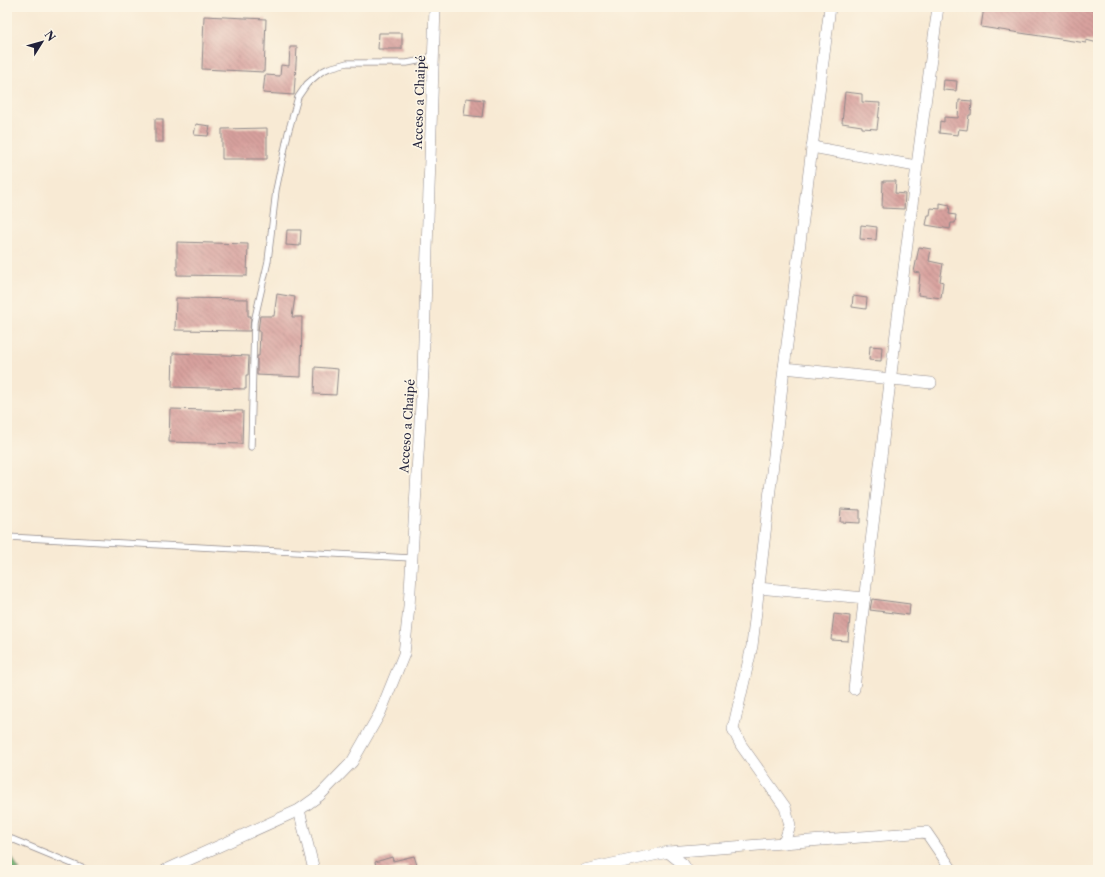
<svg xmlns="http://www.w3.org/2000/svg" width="1105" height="877" font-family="'Libre Caslon Text',serif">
<defs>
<pattern id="forest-firs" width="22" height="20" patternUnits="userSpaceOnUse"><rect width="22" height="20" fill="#7ebb7a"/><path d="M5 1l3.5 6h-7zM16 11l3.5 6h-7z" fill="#679865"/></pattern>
<pattern id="building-back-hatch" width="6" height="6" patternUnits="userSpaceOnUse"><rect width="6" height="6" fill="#d8a19e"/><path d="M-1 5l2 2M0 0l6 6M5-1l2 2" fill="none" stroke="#af8382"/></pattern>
</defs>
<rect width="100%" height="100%" fill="#fcf5e5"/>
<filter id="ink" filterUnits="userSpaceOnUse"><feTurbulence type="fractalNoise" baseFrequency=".025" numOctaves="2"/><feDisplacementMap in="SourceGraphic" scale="8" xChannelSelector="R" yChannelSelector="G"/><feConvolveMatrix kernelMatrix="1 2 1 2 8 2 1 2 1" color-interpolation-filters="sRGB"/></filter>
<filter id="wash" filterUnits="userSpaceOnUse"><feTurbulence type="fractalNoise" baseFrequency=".012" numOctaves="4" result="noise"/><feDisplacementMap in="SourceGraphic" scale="16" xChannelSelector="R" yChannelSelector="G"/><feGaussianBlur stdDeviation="0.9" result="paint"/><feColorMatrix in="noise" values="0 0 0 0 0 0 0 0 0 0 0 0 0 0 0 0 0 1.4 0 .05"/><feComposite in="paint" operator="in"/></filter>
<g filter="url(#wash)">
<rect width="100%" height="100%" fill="#f8ead4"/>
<path fill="url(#forest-firs)" stroke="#506e5a" d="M7 847 17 867 20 870H7Z"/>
<g id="blocks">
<g fill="url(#building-back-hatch)">
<path d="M984 7H1073L1098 11V43L1086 40V43L981 27Z"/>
<path d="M204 16 266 19 264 72 202 69Z"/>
<path d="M379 33H402V49H378Z"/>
<path d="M290 47H297L294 95 263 93 265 75 280 76 281 65 289 66Z"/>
<path d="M944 80 957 81 956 91 943 90Z"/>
<path d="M845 92 862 94V102L880 103 877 129 862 128V126L842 123Z"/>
<path d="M466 98 484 100 482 117 464 115Z"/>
<path d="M959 100 972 101 971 115H969L967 130 959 129 958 135 939 133 940 121 944 122V117L958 118Z"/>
<rect x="155" y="119" width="8" height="23"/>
<path d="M196 124 210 126 208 136 194 135Z"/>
<path d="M267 128V159H222V129Z"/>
<path d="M883 181H896L895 193 905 194 904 209 882 208Z"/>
<path d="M940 203 950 205 949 214 956 215 955 223H951L950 229 926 225 928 215H930L931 208 940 209Z"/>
<path d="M861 225 877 227 876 240 860 239Z"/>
<path d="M287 230H301L300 246 286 245Z"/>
<path d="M177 242 248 244 247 276 177 275Z"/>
<path d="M919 247 931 249 929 261 943 264 940 281 943 282 941 298 918 295 920 273 914 272Z"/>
<path d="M277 294 295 297 292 317H302L301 377 257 375V356H259L260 331H258L260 316H274Z"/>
<path d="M853 296 867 298 866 309 852 307Z"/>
<path d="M176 298 248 299V316H251L250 331 175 330Z"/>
<path d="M870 346 882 347 881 361 869 360Z"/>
<path d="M173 353 249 356 248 375H246V389L172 387Z"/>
<path d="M315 367 338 369 336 395 314 394Z"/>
<path d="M170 409 243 411 242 444 169 442Z"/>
<path d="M841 509 860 510V523L840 522Z"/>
<path d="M872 599 910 604 909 615 870 610Z"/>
<path d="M834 614 850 616 848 641 831 640Z"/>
<path d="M414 856 418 868 408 870 407 865 388 870H377L375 862 392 857 393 861Z"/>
</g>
</g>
</g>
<g filter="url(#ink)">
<use href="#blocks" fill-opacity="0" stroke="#8d8688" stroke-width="1"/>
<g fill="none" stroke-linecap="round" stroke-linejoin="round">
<g stroke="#8d8688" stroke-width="7">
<g id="service">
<path d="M251 447 254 322 268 261 276 190 288 133 298 97 307 84 321 72 329 68 347 63H407L433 58"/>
<path d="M7 537 411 558"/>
<path d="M7 837 87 870"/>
</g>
</g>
<g stroke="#8d8688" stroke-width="12">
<g id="minor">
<path d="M812 147 916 166"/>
<path d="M784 368 931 383"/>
<path d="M758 588 865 598"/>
<path d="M854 689C880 461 907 234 938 7"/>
<path d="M299 810 314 870"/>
<path d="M784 843 790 825 785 807 741 745 733 729 752 646 784 368 830 7"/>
<path d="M668 852 683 864 687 870"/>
<path d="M166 870 299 810 320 795 352 762 380 713 404 654 409 607 423 371 435 7"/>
<path d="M584 870 668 852 926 832 952 870"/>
</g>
</g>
<use href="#service" stroke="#fff" stroke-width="5.5"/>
<use href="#minor" stroke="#fff" stroke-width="11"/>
</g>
</g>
<g text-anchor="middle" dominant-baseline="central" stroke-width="3.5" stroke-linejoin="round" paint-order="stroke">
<g font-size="12" fill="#22223b" stroke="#fcf5e5">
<text transform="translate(419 102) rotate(-88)">Acceso a Chaipé</text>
<text transform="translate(407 426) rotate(-86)">Acceso a Chaipé</text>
</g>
</g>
<rect width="1105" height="877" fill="none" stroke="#fcf5e5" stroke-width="24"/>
<g transform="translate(42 42) rotate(53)" stroke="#fcf5e5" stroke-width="3" paint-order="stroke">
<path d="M0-3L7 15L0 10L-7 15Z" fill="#22223b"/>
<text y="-6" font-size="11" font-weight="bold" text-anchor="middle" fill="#22223b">N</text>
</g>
</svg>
